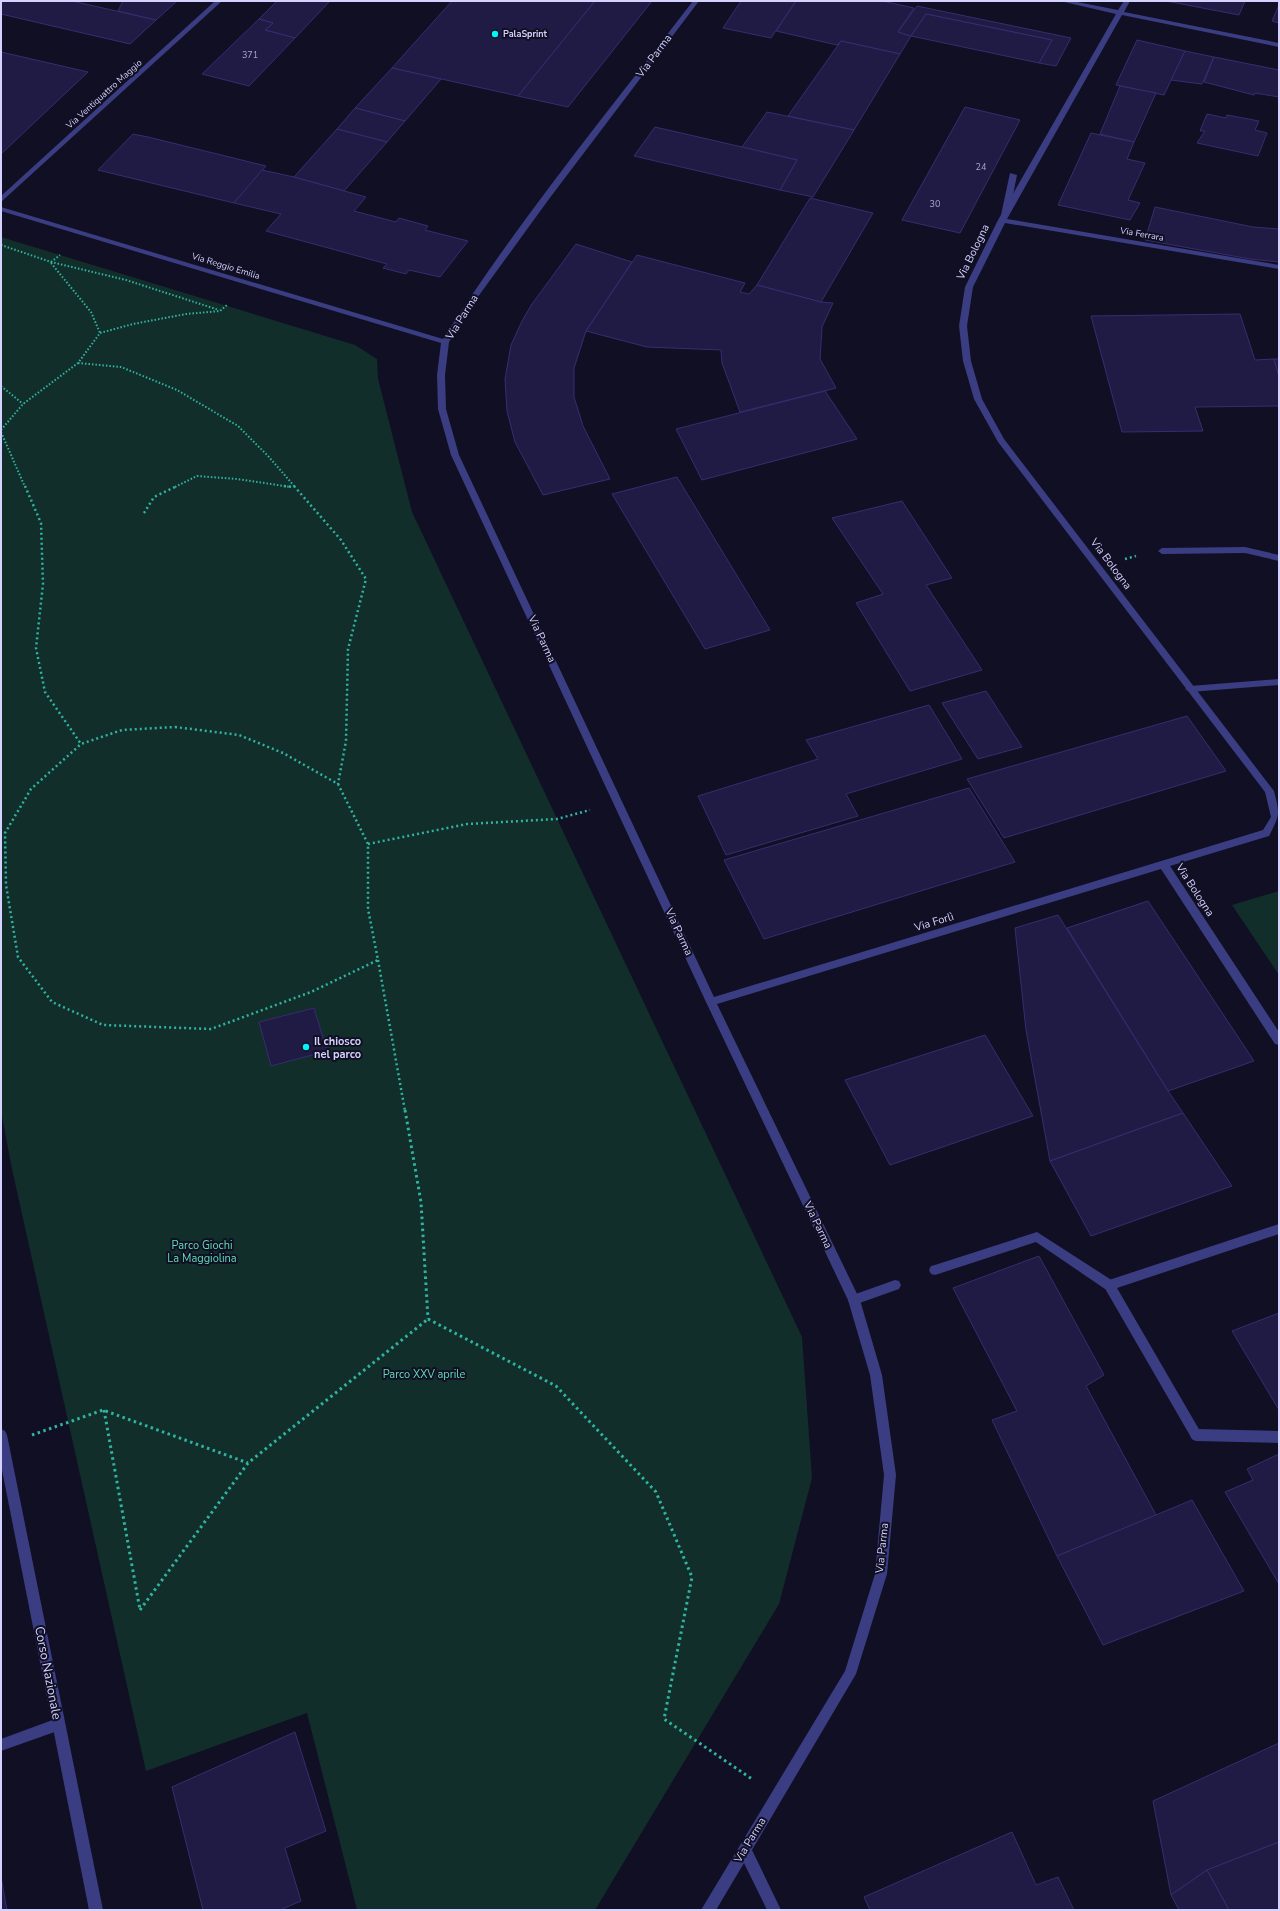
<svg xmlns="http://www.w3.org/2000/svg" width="1280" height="1911" font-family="'Nunito Sans',sans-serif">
<rect width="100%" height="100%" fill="#110f24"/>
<g fill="#122e2b">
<path d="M1 237 355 345 377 359 378 379 412 512 802 1337 812 1478 779 1604 595 1910H357L307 1713 146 1771 12 1169 1 1111Z"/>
<path d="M1279 891V975L1232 905Z"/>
</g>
<g fill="#201b44" stroke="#362d70">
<path d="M1 1H72L156 20 130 44 1 14Z"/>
<path d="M123 1H177L156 20 118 11Z"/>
<path d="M277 1H330L295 38 265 30 273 23 259 19Z"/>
<path d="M452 1H595L518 96 392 68Z"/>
<path d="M595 1H652L568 107 518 96Z"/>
<path d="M741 1H796L771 38 723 28Z"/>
<path d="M796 1H882L914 8 898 32 911 36 900 54 841 41 837 45 776 31Z"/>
<path d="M1166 1H1245L1239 15Z"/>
<path d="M1279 5V23L1272 21Z"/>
<path d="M917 6 1071 38 1056 66 1039 63 1052 40 926 14 911 36 898 32Z"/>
<path d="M926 14 1052 40 1039 63 911 36Z"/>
<path d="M259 19 273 23 265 30 295 38 249 86 202 74Z"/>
<path d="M1137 40 1185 51 1164 95 1116 85Z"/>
<path d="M841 41 900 54 854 130 788 116Z"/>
<path d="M1185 51 1214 57 1202 84 1171 80Z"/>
<path d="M1 52 88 72 1 154Z"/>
<path d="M1214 57 1279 70V97L1255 93 1254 95 1204 82Z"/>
<path d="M392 68 441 79 405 121 355 108Z"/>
<path d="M1120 86 1156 93 1134 142 1100 134Z"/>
<path d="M965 107 1020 120 960 233 902 220Z"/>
<path d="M355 108 405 121 387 142 337 129Z"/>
<path d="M767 112 854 130 813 197 780 190 797 160 742 147Z"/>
<path d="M1207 114 1226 118 1227 115 1259 121 1255 130 1267 133 1258 156 1197 143 1205 131H1200Z"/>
<path d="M655 127 742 147 797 160 780 190 634 156Z"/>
<path d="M337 129 387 142 344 191 294 177Z"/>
<path d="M1091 133 1134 142 1127 159 1145 163 1128 200 1140 203 1130 220 1058 205Z"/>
<path d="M133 134 148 137 266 166 234 203 98 170Z"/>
<path d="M262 170 294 177 366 197 354 211 396 222 399 218 428 226 425 230 468 241 440 277 409 270 406 274 383 268 387 264 266 231 281 214 234 203Z"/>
<path d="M810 198 873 213 821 302 757 285Z"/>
<path d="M1155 207 1253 227 1279 229V262L1250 259 1145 240Z"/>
<path d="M576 244 632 262 586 331 574 368V397L583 426 610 479 543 495 515 442 507 411 505 379 511 345 522 321 532 304Z"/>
<path d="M637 255 745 283 740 292 749 294 757 285 821 302 833 303 822 327 820 359 836 388 740 412 722 363 721 350 647 347 586 331Z"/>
<path d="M1240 314 1255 360 1274 359 1279 376V406L1195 407 1203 431 1122 432 1091 316Z"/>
<path d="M1274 359H1279V376Z"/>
<path d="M825 391 857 439 702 480 676 429Z"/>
<path d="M677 477 770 630 705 649 612 494Z"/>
<path d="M902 501 952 578 926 585 982 670 910 691 856 603 883 594 832 518Z"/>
<path d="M986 691 1022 747 978 759 942 703Z"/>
<path d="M929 705 962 759 846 794 858 816 726 855 698 796 818 759 806 740Z"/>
<path d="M1187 716 1226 771 1004 838 967 779Z"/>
<path d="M969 788 1015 862 764 939 724 860Z"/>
<path d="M1148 901 1254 1061 1168 1091 1067 928Z"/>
<path d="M1058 915 1168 1091 1183 1113 1050 1161 1026 1030 1015 928Z"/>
<path d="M314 1008 327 1051 271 1066 259 1022Z"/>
<path d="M985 1035 1033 1116 890 1165 845 1080Z"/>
<path d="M1183 1113 1232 1186 1091 1236 1050 1161Z"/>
<path d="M1039 1256 1104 1375 1086 1386 1156 1515 1057 1556 992 1420 1017 1411 953 1288Z"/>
<path d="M1279 1313V1410L1232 1331Z"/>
<path d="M1279 1454V1584L1225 1492 1253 1480 1247 1469Z"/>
<path d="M1192 1500 1244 1591 1103 1645 1057 1556Z"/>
<path d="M295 1732 326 1831 285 1848 301 1901 280 1910H203L172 1787Z"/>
<path d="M1279 1743V1842L1207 1870 1171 1895 1153 1801Z"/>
<path d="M1012 1832 1036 1885 1058 1877 1074 1910H870L864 1897Z"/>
<path d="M1279 1842V1910H1229L1207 1870Z"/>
<path d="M1207 1870 1229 1910H1179L1171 1895Z"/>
<path d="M1 1877 7 1910H1Z"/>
</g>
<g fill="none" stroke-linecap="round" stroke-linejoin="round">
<g stroke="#30b4a2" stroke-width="2" stroke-dasharray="1.5 2" stroke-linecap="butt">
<path d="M1 245 51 262 126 280 219 310"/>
<path d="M51 262 60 255"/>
<path d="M51 263 91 312 100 333"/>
<path d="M78 363 121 367 177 390 238 426 269 457 295 487"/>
<path d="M1 386 23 404"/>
<path d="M1 430 23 404 78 363 100 333 133 324 186 314 220 311 227 305"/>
<path d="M1 432 25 487"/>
<path d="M175 487 197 476 237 479 291 487"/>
</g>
<g stroke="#30b4a2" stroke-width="2.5" stroke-dasharray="2 3" stroke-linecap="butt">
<path d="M25 486 41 523 43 584 36 648 45 692 81 744"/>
<path d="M284 486 294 487"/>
<path d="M294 486 341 540 366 579 348 649 346 741 338 784"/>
<path d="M144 513 154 497 177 486"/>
<path d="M1125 559 1136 556"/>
<path d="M175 727 239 735 283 753 338 784 368 844V909L378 960 311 992 211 1029 103 1025 52 1002 18 957 6 885 5 833 31 789 81 744 122 730Z"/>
<path d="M368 844 467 824 557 819 590 810"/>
<path d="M378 960 405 1111"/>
</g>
<g stroke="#30b4a2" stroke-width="3" stroke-dasharray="2.5 3.5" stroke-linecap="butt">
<path d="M405 1110 421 1202 428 1319"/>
<path d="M428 1319 556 1386 656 1492 692 1577 664 1719 752 1779"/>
<path d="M104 1410 140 1610"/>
<path d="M32 1435 103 1410 248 1463"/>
<path d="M140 1610 248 1463 428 1319"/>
</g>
<g fill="#3a3d82" fill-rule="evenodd">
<path d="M1245 547 1279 555V561L1245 553 1162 554 1158 551 1162 548Z"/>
<path d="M1279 679V685L1190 692 1185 689 1190 686Z"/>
</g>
<g fill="#3a3d82" fill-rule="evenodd">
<path d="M1010 173 1017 175 1009 215 1005 217 1001 215Z"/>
<path d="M1037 1232 1113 1281 1115 1285 1113 1289 1109 1290 1105 1289 1036 1242 935 1275 931 1274 929 1270 931 1266 935 1265Z"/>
<path d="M895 1280 899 1281 901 1285 899 1289 854 1305 850 1304 848 1300 850 1296Z"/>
<path d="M1196 1429 1279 1431V1443L1196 1441 1192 1439 1190 1435 1192 1431Z"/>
</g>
<g fill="#3a3d82" fill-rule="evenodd">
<path d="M215 1H222L1 202V196Z"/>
<path d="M693 1H699L549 199 472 305 449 342 445 375 446 409 459 455 714 997 1263 830 1271 817 1265 792 998 442 974 399 963 361 959 326 965 287 998 220 1116 14 1060 1H1072L1118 10 1124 1H1130L1124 12 1279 43V47L1122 15 1007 219 1279 265V269L1005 223 973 287 967 326 971 361 982 399 1004 439 1274 791C1280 814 1280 815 1269 836L1170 866 1279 1032V1045L1275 1044 1161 869 717 1004 860 1300 882 1375 896 1475 887 1574 856 1674 752 1850 781 1910H767L744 1863 716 1910H701L845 1671 875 1574 884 1475 870 1375 848 1300 706 1002 451 455 438 409 437 375 441 343 1 211V207L443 339C518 221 608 112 693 1Z"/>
<path d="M1279 1224V1234L1117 1288 1200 1431 1202 1435 1200 1439 1196 1441 1192 1439 1103 1285 1105 1281 1109 1280Z"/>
<path d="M58 1718 63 1719 64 1724 63 1729 1 1751V1739Z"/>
</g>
<path fill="#3a3d82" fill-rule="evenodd" d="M1 1429 5 1431 7 1435 103 1910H89L1 1465Z"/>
</g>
<g fill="#04f2f9" stroke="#110f24" stroke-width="1.5">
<circle cx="495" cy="34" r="4"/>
<circle cx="306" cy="1047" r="4"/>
</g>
<g text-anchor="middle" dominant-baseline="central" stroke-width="4" stroke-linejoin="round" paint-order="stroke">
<g font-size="9" font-weight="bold" fill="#d4d2fe" stroke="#110f24" text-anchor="start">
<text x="503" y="34">PalaSprint</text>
</g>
<g font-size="9" fill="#a7a4d0">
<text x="250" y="55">371</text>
<text x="981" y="167">24</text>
<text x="935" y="204">30</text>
</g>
<g font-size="9" fill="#d4d2fe" stroke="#110f24">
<text transform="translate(104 94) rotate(-42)">Via Ventiquattro Maggio</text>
<text transform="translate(1142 234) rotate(10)">Via Ferrara</text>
<text transform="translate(226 266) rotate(17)">Via Reggio Emilia</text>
</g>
<g font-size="11" fill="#d4d2fe" stroke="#110f24">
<text transform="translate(654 56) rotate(-53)">Via Parma</text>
<text transform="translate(973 252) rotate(-64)">Via Bologna</text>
<text transform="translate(462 317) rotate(-58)">Via Parma</text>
<text transform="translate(1111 564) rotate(53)">Via Bologna</text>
<text transform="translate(542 639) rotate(65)">Via Parma</text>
<text transform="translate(1195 890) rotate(57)">Via Bologna</text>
<text transform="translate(934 922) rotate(-17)">Via Forlì</text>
<text transform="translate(679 932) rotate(65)">Via Parma</text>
<text transform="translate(818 1225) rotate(64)">Via Parma</text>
<text transform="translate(882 1548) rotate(-84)">Via Parma</text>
<text transform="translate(750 1840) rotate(-59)">Via Parma</text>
</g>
<g font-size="11" font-weight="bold" fill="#d4d2fe" stroke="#110f24" text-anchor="start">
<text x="314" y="1041">Il chiosco<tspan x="314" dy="13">nel parco</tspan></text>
</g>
<g font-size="11" fill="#5fdeb5" stroke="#110f24">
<text x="202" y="1245">Parco Giochi<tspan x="202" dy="13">La Maggiolina</tspan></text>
<text x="424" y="1374">Parco XXV aprile</text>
</g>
<g font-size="13" fill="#d4d2fe" stroke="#110f24">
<text transform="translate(48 1673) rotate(79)">Corso Nazionale</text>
</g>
</g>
<rect width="1280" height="1911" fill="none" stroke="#d4d2fe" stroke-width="4"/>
</svg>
